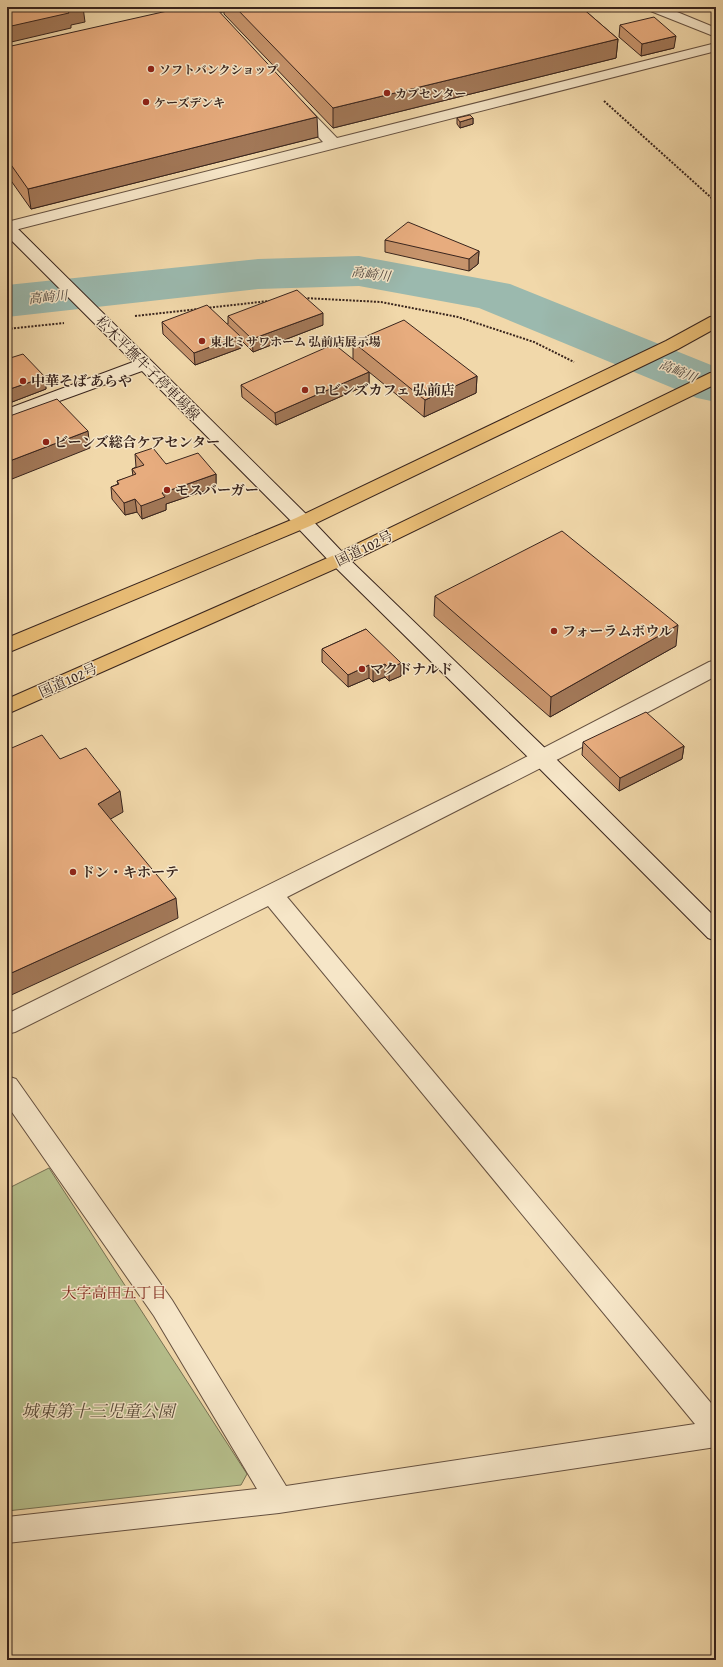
<svg xmlns="http://www.w3.org/2000/svg" width="723" height="1667" font-family="'Gentium Book Plus','Noto Serif JP',serif">
<rect width="100%" height="100%" fill="#f1d8aa"/>
<filter id="stains"><feTurbulence type="fractalNoise" baseFrequency=".005" numOctaves="4"/><feColorMatrix values="0 0 0 0 .2 0 0 0 0 .09 0 0 0 0 .02 0 0 0 .5 -.17"/></filter>
<radialGradient id="worn" r=".72"><stop offset=".6" stop-color="#630" stop-opacity="0"/><stop offset="1" stop-color="#630" stop-opacity=".3"/></radialGradient>
<path fill="#b6bf8c" stroke="#777254" d="M49 1168 247 1474 241 1485 7 1511V1189Z"/>
<g fill="none" stroke-linecap="round" stroke-linejoin="round">
<path fill="#9bb9ae" fill-rule="evenodd" d="M359 256 510 284 716 367V402L697 398 479 308 359 286 258 289 7 317V285L258 259Z"/>
<g stroke="#665140" stroke-width="2">
<path id="lane" d="M716 43V51L7 232V222L323 142 292 108 289 105 292 102 297 100 302 102 337 138Z"/>
</g>
<g stroke="#665140" stroke-width="2">
<g id="street">
<path d="M207 7H232L230 10 187 20 182 19 180 16 182 13Z"/>
<path d="M646 7H665L716 28V37L648 10Z"/>
<path d="M716 660V676L584 746 287 897 716 1409V1447L279 1513 7 1543V1517L257 1489 154 1316 7 1105V1076L16 1079 172 1300 286 1486 695 1424 268 906 15 1032 7 1034V1014L499 771 709 662Z"/>
</g>
</g>
<g stroke="#38241d" stroke-width="2">
<path id="secondary" d="M7 222 13 224 310 518 346 556 550 753 716 918V941L708 938 534 763 332 564 296 526 142 371 7 420V409L133 362 7 236Z"/>
</g>
<g stroke="#38241d" stroke-width="2">
<g id="highway">
<path d="M716 316V328L678 349 310 526 7 653V638L296 518 666 341 710 317Z"/>
<path d="M716 372V384L346 564 7 714V699L332 556 710 373Z"/>
</g>
</g>
<g stroke="#38241d" stroke-width="2" stroke-dasharray="2 1.5" stroke-linecap="butt">
<path d="M604 101 716 202"/>
<path d="M304 298 381 302 458 317 534 342 574 362"/>
<path d="M206 308 269 301"/>
<path d="M135 316 199 309"/>
<path d="M7 329 64 323"/>
</g>
<use href="#lane" fill="#f6e6c8" fill-rule="evenodd"/>
<use href="#street" fill="#f6e6c8" fill-rule="evenodd"/>
<use href="#secondary" fill="#f6e6c8" fill-rule="evenodd"/>
<use href="#highway" fill="#e8bc75" fill-rule="evenodd"/>
</g>
<g fill="#c7946c" stroke="#38241d">
<path d="M224 7H581L618 39 616 58 333 128 224 14Z"/>
<path d="M620 25 674 48 641 56 619 37Z"/>
<path d="M7 47 318 137 31 209 7 175Z"/>
<path d="M457 118H473V124L460 128 457 124Z"/>
<path d="M385 240 479 251 478 264 469 271 385 252Z"/>
<path d="M228 316 323 325 253 352 241 340V348L195 365 163 334 162 322 228 324Z"/>
<path d="M353 342 477 376 476 393 424 417 369 372V384L276 425 242 397 241 385 353 359Z"/>
<path d="M7 359 45 377 46 389 12 402 7 396Z"/>
<path d="M135 454 166 464 216 474V487L166 504V510L142 519 137 512 125 515 112 499 111 487 118 484 117 481 133 476 132 469 136 467Z"/>
<path d="M435 596 676 646 550 717 434 616Z"/>
<path d="M366 629 401 676 389 681 385 677 373 682 369 678 348 687 322 662V649Z"/>
<path d="M583 742 684 746 682 759 619 791 582 755Z"/>
</g>
<g fill="#a27858" stroke="#38241d">
<path d="M78 7H83L85 22 71 25V28L7 43V27Z"/>
<path d="M676 36 674 48 641 56 642 44Z"/>
<path d="M618 39 616 58 333 128V108Z"/>
<path d="M317 117 318 137 31 209 28 189Z"/>
<path d="M473 118V124L460 128V122Z"/>
<path d="M479 251 478 264 469 271V259Z"/>
<path d="M323 313V325L253 352 252 339Z"/>
<path d="M240 336 241 348 195 365 194 353Z"/>
<path d="M369 372V384L276 425 275 413Z"/>
<path d="M477 376 476 393 424 417 425 400Z"/>
<path d="M45 377 46 389 12 402 10 389Z"/>
<path d="M88 431 90 448 7 481V462Z"/>
<path d="M216 474V487L166 504V510L142 519 141 506 162 493Z"/>
<path d="M135 499 137 512 125 515 124 503Z"/>
<path d="M678 625 676 646 550 717 551 697Z"/>
<path d="M401 663V676L389 681V669Z"/>
<path d="M385 664V677L373 682V669Z"/>
<path d="M369 665V678L348 687V675Z"/>
<path d="M684 746 682 759 619 791 620 778Z"/>
<path d="M120 791 123 812 100 825 98 804Z"/>
<path d="M176 898 178 918 7 997V975Z"/>
</g>
<g fill="#e7ac7e" stroke="#38241d">
<path d="M7 7H78L67 10 69 13 7 27Z"/>
<path d="M185 7H215L317 117 28 189 7 159V47Z"/>
<path d="M235 7H581L618 39 333 108Z"/>
<path d="M654 17 676 36 642 44 620 25Z"/>
<path d="M470 115 473 118 460 122 457 118Z"/>
<path d="M408 222 479 251 469 259 385 240Z"/>
<path d="M297 290 323 313 252 339 228 316Z"/>
<path d="M207 305 240 336 194 353 162 322Z"/>
<path d="M404 320 477 376 425 400 353 342Z"/>
<path d="M334 344 369 372 275 413 241 385Z"/>
<path d="M23 354 45 377 10 389 7 386V359Z"/>
<path d="M57 399 88 431 7 462V417Z"/>
<path d="M153 448 166 464 198 453 216 474 162 493 165 497 141 506 135 499 124 503 111 487 119 484 117 481 136 474 132 469 144 465 135 454Z"/>
<path d="M562 531 678 625 551 697 435 596Z"/>
<path d="M366 629 401 663 389 669 385 664 373 669 369 665 348 675 322 649Z"/>
<path d="M646 712 684 746 620 778 583 742Z"/>
<path d="M42 735 60 759 86 748 120 791 98 804 176 898 7 975V750Z"/>
</g>
<g fill="#8f2418" stroke="#f6e6c8" stroke-width="1.5">
<circle cx="151" cy="69" r="4"/>
<circle cx="387" cy="93" r="4"/>
<circle cx="146" cy="102" r="4"/>
<circle cx="202" cy="341" r="4"/>
<circle cx="23" cy="381" r="4"/>
<circle cx="305" cy="390" r="4"/>
<circle cx="46" cy="442" r="4"/>
<circle cx="167" cy="490" r="4"/>
<circle cx="554" cy="631" r="4"/>
<circle cx="362" cy="669" r="4"/>
<circle cx="73" cy="872" r="4"/>
</g>
<g text-anchor="middle" dominant-baseline="central" stroke-width="3" stroke-linejoin="round" paint-order="stroke">
<g font-size="12" font-weight="bold" fill="#38241d" stroke="#f6e6c8" text-anchor="start">
<text x="159" y="69">ソフトバンクショップ</text>
<text x="395" y="93">カブセンター</text>
<text x="154" y="102">ケーズデンキ</text>
<text x="210" y="341">東北ミサワホーム 弘前店展示場</text>
</g>
<g font-size="13" font-style="italic" fill="#514941" stroke="#f6e6c8">
<text transform="translate(371 274) rotate(7)">高崎川</text>
<text transform="translate(48 297) rotate(-6)">高崎川</text>
<text transform="translate(678 371) rotate(22)">高崎川</text>
</g>
<g font-size="14" fill="#38241d" stroke="#f6e6c8">
<text transform="translate(148 368) rotate(45)">松木平撫牛子停車場線</text>
<text transform="translate(364 548) rotate(-26)">国道102号</text>
<text transform="translate(68 680) rotate(-24)">国道102号</text>
</g>
<g font-size="14" font-weight="bold" fill="#38241d" stroke="#f6e6c8" text-anchor="start">
<text x="31" y="381">中華そば あらや</text>
<text x="313" y="390">ロビンズカフェ 弘前店</text>
<text x="54" y="442">ビーンズ総合ケアセンター</text>
<text x="175" y="490">モスバーガー</text>
<text x="562" y="631">フォーラムボウル</text>
<text x="370" y="669">マクドナルド</text>
<text x="81" y="872">ドン・キホーテ</text>
</g>
<g font-size="15" fill="#7a1f14" stroke="#f6e6c8">
<text x="114" y="1292">大字高田五丁目</text>
</g>
<g font-size="17" font-style="italic" fill="#584b39" stroke="#f6e6c8">
<text x="98" y="1410">城東第十三児童公園</text>
</g>
</g>
<rect width="723" height="1667" fill="none" stroke="#f1d8aa" stroke-width="24"/>
<rect x="8" y="8" width="707" height="1651" fill="none" stroke="#38241d" stroke-width="2"/>
<rect x="12" y="12" width="699" height="1643" fill="none" stroke="#38241d"/>
<rect width="100%" height="100%" filter="url(#stains)"/>
<rect width="100%" height="100%" fill="url(#worn)"/>
</svg>
